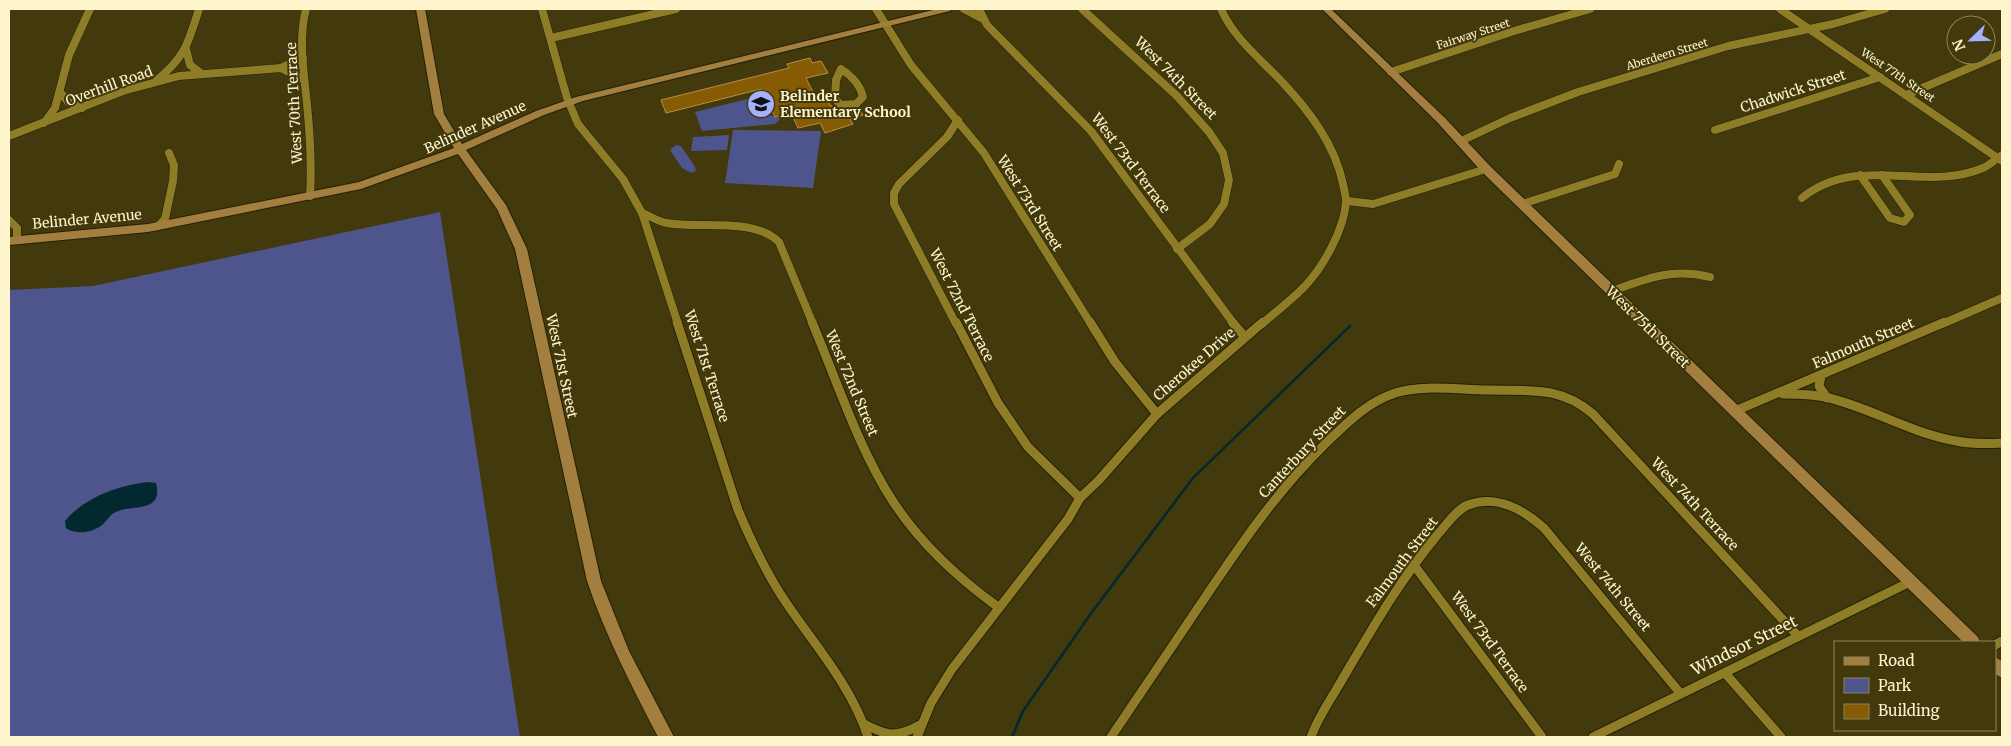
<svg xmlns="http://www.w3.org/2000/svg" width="2011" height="746" font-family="Merriweather,serif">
<rect width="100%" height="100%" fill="#42390c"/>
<g fill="#4e558d">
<path d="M762 90 766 98 762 104 763 109 769 115 781 118 775 124 702 131 695 112 755 97Z"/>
<path d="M733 130 821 131 813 188 725 183Z"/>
<path d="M729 135 727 150 691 151 693 137Z"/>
<path d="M676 145 681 146 695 167 696 171 691 173 682 168 670 150Z"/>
<path d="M440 212 520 737H9V290L93 286Z"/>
</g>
<path fill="#022830" d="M147 482 156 483C164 514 131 504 116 512 110 514 107 521 102 525 92 533 76 535 66 528L65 521C85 497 117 486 147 482Z"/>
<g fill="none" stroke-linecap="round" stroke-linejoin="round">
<path stroke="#022830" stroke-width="2.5" d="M1012 737 1023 711 1092 612 1193 478 1350 326"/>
</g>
<path fill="#855b03" stroke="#bb8e46" d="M810 58 812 63 821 61 828 73 806 78 816 98 827 95 830 105 839 110 859 108 863 115 850 119 853 124 825 133 820 123 798 128 791 113 775 117 761 89 666 113 661 100 789 68 787 64Z"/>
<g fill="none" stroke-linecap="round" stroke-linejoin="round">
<g stroke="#262006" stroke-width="9">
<g id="street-far1">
<path d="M306 9C298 39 304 74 307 104 310 135 312 165 310 196"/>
<path d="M542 9 567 98 578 124 623 179 642 213 678 324"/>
<path d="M876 9 911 65 984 153 1091 324"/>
<path d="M964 9 981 18"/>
<path d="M979 9 987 25 1091 131 1234 324"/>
<path d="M1082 9 1177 96 1209 132 1223 153 1229 180 1224 204 1210 224 1177 249"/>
<path d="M1221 9C1234 39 1262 60 1284 84 1310 112 1335 145 1343 184 1344 190 1346 196 1346 202 1344 230 1323 267 1305 286 1292 300 1276 311 1262 324"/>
<path d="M1780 9 2002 161"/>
<path d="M551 38 676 9"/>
<path d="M186 49 190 65 202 74"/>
<path d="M281 68 303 58"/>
<path d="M841 69C852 76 860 84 863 97L856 104 841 105 835 99 836 80Z"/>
<path d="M1391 72 1514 31 1590 9"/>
<path d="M157 80C186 56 188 43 199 9"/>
<path d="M60 92 68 102 82 108"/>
<path d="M1906 95 2002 54"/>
<path d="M44 123 55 108 69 55 90 9"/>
<path d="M1715 130 1880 77"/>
<path d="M9 136 123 91 179 76 281 68 304 80"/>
<path d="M1461 141 1510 118 1578 92 1728 46 1833 24 1885 9"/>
<path d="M1860 175 1890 218 1904 222 1910 215 1882 175"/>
<path d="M1802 198C1857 153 1924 193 1983 168 1990 165 1996 159 2002 155"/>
<path d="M1347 201 1373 204 1486 169"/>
<path d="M1522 204 1615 174 1619 164"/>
<path d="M642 213C650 216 659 222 667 223 700 229 754 217 779 242L813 324"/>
<path d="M9 220 17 228V240"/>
<path d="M158 226 165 219 173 181 174 165 169 153"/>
<path d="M1612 291C1648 278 1671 268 1710 277"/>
<path d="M956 324 894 204V193L899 184 947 137 958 120"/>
<path d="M1942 324 2002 298"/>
</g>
</g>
<g stroke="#262006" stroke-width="11">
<g id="street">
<path d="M677 322 738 510C752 543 767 575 787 604 817 648 851 686 868 737"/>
<path d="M812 322C837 381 859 450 894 503 921 544 958 578 998 607"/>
<path d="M956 322 998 403 1028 447 1080 498"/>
<path d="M1090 322 1115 362 1157 414"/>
<path d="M1232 322 1245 337"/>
<path d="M1821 376 1819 386 1827 398"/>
<path d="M1783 394C1797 394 1811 394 1825 397 1870 407 1910 433 1956 441 1971 444 1987 444 2002 443"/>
<path d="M1735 411 1945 322"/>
<path d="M1414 565 1542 737"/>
<path d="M1995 645 2002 641"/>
<path d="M1725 673 1781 737"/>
<path d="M864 724C887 736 897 738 920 725"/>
<path d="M917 737 931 703 952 669 1068 519 1080 498 1099 480 1157 414 1263 322"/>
<path d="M1111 737C1141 693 1170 649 1200 605 1239 547 1275 493 1325 444 1347 423 1366 403 1395 393 1424 384 1459 390 1489 390 1530 391 1560 386 1593 414L1798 636"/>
<path d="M1311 737C1317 720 1327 705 1336 690 1368 636 1398 582 1438 534 1447 524 1456 510 1468 505 1496 494 1524 510 1544 528L1680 693"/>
<path d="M1593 737 1910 582"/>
</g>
</g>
<g stroke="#262006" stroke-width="2">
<g id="secondary">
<path d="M416 9H425L444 114 462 144 536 111 576 97 937 9H952L950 11 583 101 544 115 466 150 506 205 527 249 601 581 629 651 674 737H658C631 685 606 637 587 581L515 249 497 209 458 154 361 189 148 232 9 245V237L148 224 359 182 454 148 434 114Z"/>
<path d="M1322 9H1331L1445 118 1490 166 1978 637 1980 642H1963L1482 172 1437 122Z"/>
<path d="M1995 657 2002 661V678L1995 674Z"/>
</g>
</g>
<use href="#street-far1" stroke="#8e7c27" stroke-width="8"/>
<use href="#street" stroke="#8e7c27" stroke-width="9"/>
<use href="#secondary" fill="#a27f3e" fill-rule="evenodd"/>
</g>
<defs>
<g id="school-disc" transform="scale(1.4375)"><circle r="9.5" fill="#a5b1fc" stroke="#42390c"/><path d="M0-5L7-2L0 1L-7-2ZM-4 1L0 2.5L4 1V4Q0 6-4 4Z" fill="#111"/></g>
</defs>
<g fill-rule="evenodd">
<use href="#school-disc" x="761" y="104"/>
</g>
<g text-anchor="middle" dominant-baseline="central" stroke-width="4" stroke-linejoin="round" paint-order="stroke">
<g font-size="11" fill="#fef5cd" stroke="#42390c">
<text transform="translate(1473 34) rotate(-18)">Fairway Street</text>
<text transform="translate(1667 54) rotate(-17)">Aberdeen Street</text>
<text transform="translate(1898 75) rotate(34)">West 77th Street</text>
</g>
<g font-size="14" fill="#fef5cd" stroke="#42390c">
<text transform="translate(1176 78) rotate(45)">West 74th Street</text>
<text transform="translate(109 86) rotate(-20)">Overhill Road</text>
<text transform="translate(1793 91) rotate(-18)">Chadwick Street</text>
<text transform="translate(294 103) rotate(-93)">West 70th Terrace</text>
<text transform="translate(475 127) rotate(-24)">Belinder Avenue</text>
<text transform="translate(1131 163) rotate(53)">West 73rd Terrace</text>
<text transform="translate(1030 203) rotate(58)">West 73rd Street</text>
<text transform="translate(87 219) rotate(-5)">Belinder Avenue</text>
<text transform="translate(962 305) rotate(63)">West 72nd Terrace</text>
<text transform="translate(1648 327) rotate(44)">West 75th Street</text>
<text transform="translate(1863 343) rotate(-23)">Falmouth Street</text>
<text transform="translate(1194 364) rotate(-41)">Cherokee Drive</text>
<text transform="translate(562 366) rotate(78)">West 71st Street</text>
<text transform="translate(707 366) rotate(72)">West 71st Terrace</text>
<text transform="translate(852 383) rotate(67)">West 72nd Street</text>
<text transform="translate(1302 452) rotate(-47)">Canterbury Street</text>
<text transform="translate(1695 504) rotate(47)">West 74th Terrace</text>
<text transform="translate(1402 562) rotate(-53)">Falmouth Street</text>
<text transform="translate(1613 587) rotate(50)">West 74th Street</text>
<text transform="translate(1490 642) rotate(54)">West 73rd Terrace</text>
</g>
<g font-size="14" font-weight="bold" fill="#fef5cd" stroke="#42390c" text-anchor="start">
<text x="780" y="96">Belinder<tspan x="780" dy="16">Elementary School</tspan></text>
</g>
<g font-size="16" fill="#fef5cd" stroke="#42390c">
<text transform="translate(1744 645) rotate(-26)">Windsor Street</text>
</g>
</g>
<rect width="2011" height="746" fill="none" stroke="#fef5cd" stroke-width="20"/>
<rect x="1834" y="641" width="162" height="90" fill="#42390c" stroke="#8d8459"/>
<rect x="1844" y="657" width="25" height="8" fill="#a27f3e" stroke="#8d8459"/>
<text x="1878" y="666" font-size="15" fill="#fef5cd">Road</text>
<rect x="1844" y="678" width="25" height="15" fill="#4e558d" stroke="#8d8459"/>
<text x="1878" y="691" font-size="15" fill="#fef5cd">Park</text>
<rect x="1844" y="704" width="25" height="15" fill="#855b03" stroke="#8d8459"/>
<text x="1878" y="716" font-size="15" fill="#fef5cd">Building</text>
<g transform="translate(1971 40) rotate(247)"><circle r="24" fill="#42390c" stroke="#8d8459"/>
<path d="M0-4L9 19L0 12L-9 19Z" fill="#a5b1fc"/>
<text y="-8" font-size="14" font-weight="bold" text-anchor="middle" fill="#fef5cd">N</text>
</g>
</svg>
